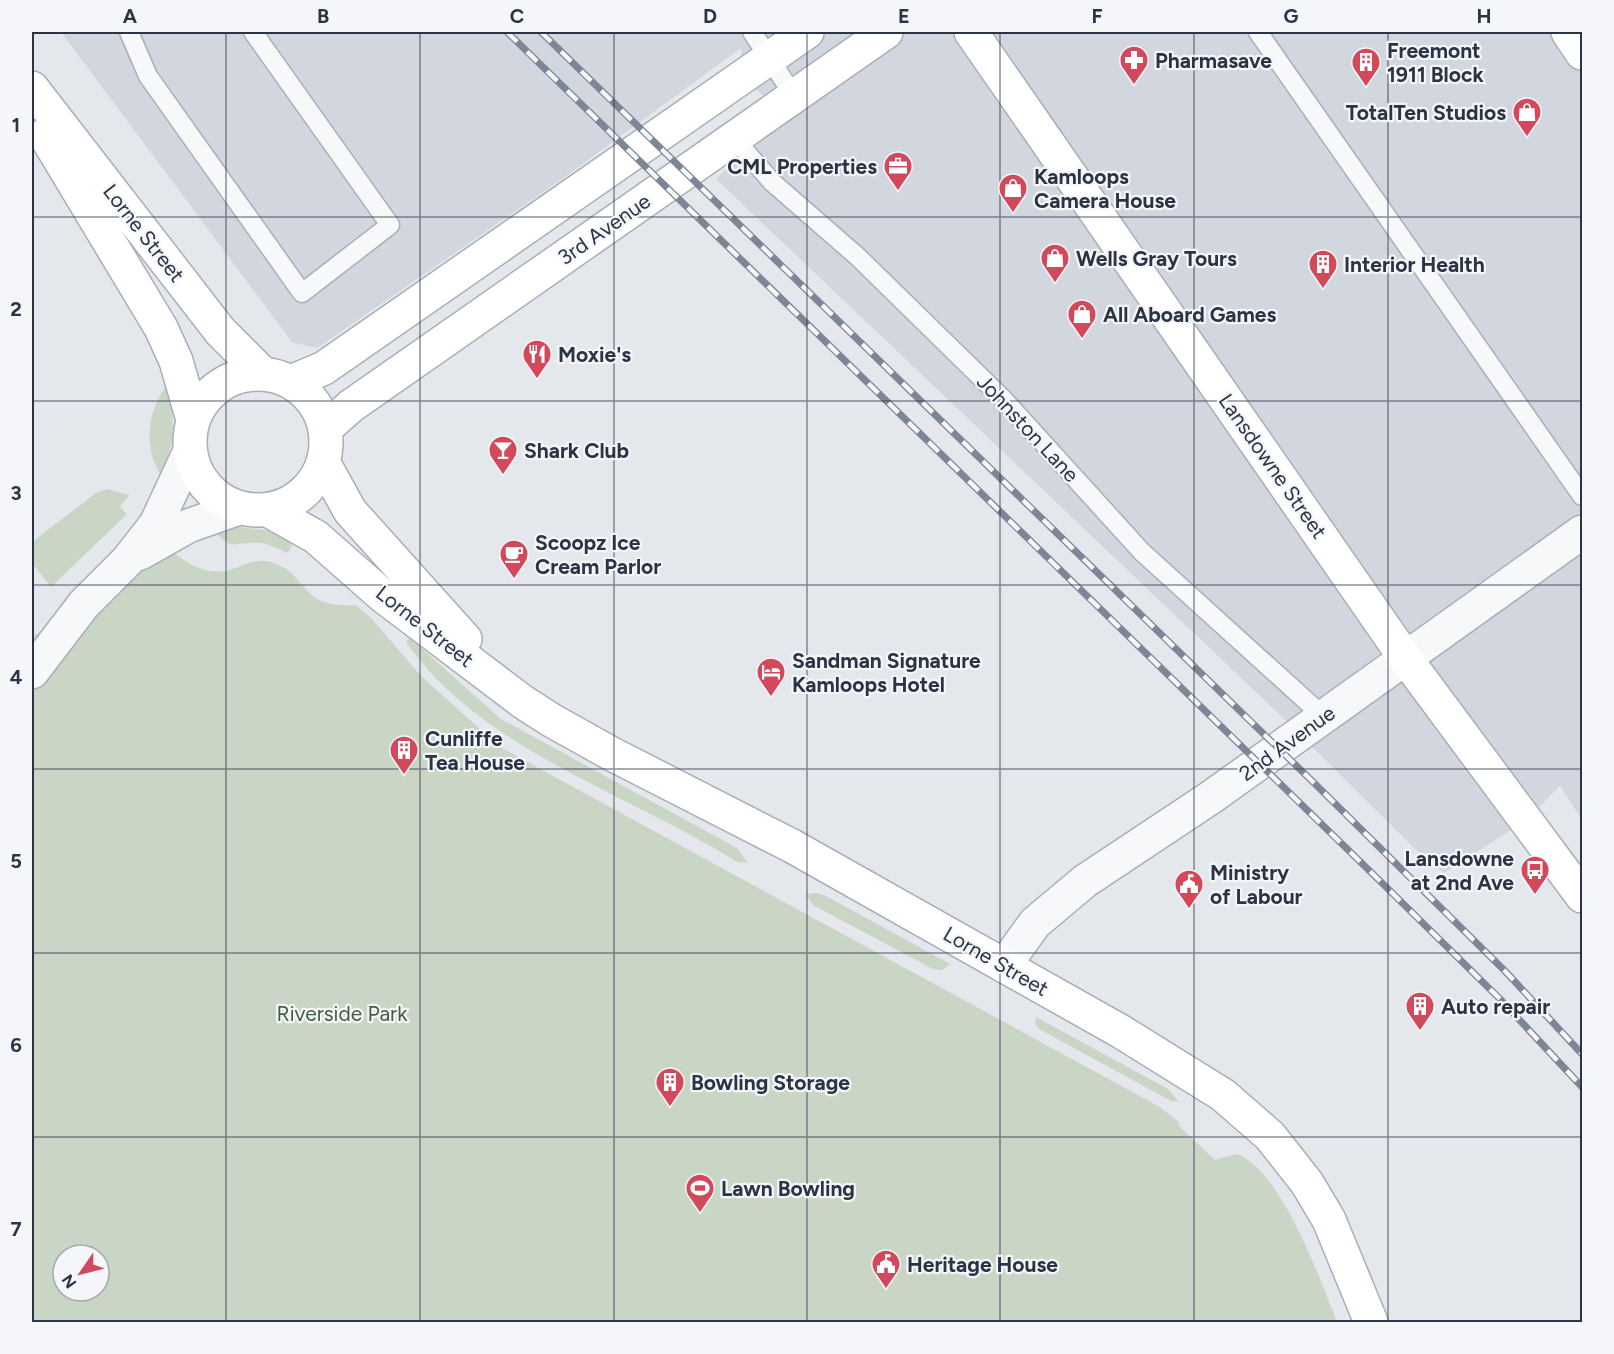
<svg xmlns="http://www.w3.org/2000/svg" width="1614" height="1354" font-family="Figtree,sans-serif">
<rect width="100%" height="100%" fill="#e4e7ec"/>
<path fill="#d2d6de" d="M61 32H1582V820L1560 786 1525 821 1444 873 1413 847 1279 714 716 179 779 118V114L744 75 741 48 562 179 317 348 292 342Z"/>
<g fill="#c9d6c5" fill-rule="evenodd">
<path d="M171 379 173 437 163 479C141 445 147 410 171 379Z"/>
<path d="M107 489 129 495 120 507 127 514 51 587 32 563V542L96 493Z"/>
<path d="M233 526 272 531 294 541 288 553C279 549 270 544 260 543 236 541 232 553 214 530Z"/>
<path d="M171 549C185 564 208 576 230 570 245 565 257 557 274 563 310 576 299 609 356 605L372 619 421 676 500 747 1160 1107 1180 1123 1178 1125 1215 1160 1237 1154C1282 1171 1320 1280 1337 1322H32V637ZM63 1255H99V1291H63Z"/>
<path d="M410 638 501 719 737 848 748 863 737 862C628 793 483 751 406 642Z"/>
<path d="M817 893 826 896 950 964 942 970 933 969 813 905 805 894Z"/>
<path d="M1036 1017 1168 1089 1179 1102 1171 1101 1039 1029 1035 1024Z"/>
</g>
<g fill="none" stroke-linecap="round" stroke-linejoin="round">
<g stroke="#a9aeb7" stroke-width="21">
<g id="lane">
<path d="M129 32 148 76 302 293 390 225 253 32"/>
<path d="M752 32 794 96"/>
<path d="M1258 32 1582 496"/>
<path d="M734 138 772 182 858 257 1004 400 1142 552 1323 716"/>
</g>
</g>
<g stroke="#a9aeb7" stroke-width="36">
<g id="street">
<path d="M140 553 188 526 239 508"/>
<path d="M32 672 84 604 128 560 156 524 190 451"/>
<path d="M1004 966 1035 923 1085 881 1210 798 1582 532"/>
</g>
</g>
<g stroke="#a9aeb7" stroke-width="36">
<g id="secondary">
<path d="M971 32 1406 659 1582 896"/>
<path d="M1568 32 1582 53"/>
<path d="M32 88 220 331 262 373"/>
<path d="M45 135 161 328 176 361 193 420"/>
<circle cx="258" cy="442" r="68"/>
<path d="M291 382 324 368 807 32"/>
<path d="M325 429 351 406 886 32"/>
<path d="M323 462 350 511 465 639"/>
<path d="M268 510 316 537 383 596 523 702 551 720 610 753 792 846 1120 1031 1223 1095 1270 1136 1307 1183 1329 1220 1371 1322"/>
</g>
</g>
<use href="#lane" stroke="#f7f8fa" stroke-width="18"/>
<use href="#street" stroke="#f7f8fa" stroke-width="33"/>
<use href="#secondary" stroke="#fff" stroke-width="33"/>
<g stroke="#7d8696" stroke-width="7">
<g id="rail">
<path d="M507 32 1378 879 1500 999 1582 1087"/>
<path d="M541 32 1309 778 1505 971 1582 1054"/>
</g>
</g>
<use href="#rail" stroke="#f4f6f9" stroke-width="4.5" stroke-dasharray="14" stroke-linecap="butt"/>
</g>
<path fill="none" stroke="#2b3445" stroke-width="1.5" stroke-opacity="0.55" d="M226 32V1322M420 32V1322M614 32V1322M807 32V1322M1000 32V1322M1194 32V1322M1388 32V1322M32 217H1582M32 401H1582M32 585H1582M32 769H1582M32 953H1582M32 1137H1582"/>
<defs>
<g id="pharmacy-pin" transform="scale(1.5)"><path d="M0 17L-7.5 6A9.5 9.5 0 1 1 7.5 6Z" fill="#d1495b" stroke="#f4f6f9"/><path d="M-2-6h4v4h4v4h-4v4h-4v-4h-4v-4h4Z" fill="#fff"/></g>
<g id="building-pin" transform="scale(1.5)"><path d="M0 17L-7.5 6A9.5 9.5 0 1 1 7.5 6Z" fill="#d1495b" stroke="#f4f6f9"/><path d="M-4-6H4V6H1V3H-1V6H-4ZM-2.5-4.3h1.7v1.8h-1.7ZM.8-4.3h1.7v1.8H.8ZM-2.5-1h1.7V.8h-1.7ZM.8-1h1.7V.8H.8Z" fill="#fff"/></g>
<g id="shop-pin" transform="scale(1.5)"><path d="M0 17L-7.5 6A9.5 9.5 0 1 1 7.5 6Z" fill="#d1495b" stroke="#f4f6f9"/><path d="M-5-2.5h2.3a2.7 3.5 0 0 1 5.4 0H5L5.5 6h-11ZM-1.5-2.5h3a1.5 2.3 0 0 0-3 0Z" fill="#fff"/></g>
<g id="office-pin" transform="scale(1.5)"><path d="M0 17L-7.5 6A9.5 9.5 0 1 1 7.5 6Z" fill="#d1495b" stroke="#f4f6f9"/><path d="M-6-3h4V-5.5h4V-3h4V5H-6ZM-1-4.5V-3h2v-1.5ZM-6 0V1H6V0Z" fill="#fff"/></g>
<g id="restaurant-pin" transform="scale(1.5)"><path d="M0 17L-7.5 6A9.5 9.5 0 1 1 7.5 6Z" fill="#d1495b" stroke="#f4f6f9"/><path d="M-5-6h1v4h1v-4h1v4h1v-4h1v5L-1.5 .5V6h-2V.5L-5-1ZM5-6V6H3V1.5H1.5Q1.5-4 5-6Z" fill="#fff"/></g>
<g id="bar-pin" transform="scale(1.5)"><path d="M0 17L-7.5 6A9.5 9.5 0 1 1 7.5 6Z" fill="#d1495b" stroke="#f4f6f9"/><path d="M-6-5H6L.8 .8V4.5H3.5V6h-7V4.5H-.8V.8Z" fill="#fff"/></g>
<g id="cafe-pin" transform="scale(1.5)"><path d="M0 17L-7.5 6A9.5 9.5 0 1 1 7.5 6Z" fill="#d1495b" stroke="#f4f6f9"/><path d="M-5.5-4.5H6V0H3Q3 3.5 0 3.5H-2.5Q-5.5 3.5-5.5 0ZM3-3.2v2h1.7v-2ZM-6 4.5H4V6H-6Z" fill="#fff"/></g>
<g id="hotel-pin" transform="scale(1.5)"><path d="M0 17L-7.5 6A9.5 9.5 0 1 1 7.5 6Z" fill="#d1495b" stroke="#f4f6f9"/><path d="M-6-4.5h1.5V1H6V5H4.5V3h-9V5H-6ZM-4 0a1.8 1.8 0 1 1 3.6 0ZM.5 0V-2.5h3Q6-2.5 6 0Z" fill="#fff"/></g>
<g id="bus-pin" transform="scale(1.5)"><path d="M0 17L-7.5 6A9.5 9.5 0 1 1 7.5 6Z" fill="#d1495b" stroke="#f4f6f9"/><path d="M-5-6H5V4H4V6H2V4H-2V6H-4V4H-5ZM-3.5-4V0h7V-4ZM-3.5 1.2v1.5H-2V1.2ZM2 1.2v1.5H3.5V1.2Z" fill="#fff"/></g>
<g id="civic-pin" transform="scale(1.5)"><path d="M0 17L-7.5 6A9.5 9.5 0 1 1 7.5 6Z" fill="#d1495b" stroke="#f4f6f9"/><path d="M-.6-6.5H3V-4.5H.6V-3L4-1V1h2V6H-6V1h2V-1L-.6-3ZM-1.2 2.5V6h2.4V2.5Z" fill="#fff"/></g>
<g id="stadium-pin" transform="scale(1.5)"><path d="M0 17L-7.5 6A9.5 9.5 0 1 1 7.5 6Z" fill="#d1495b" stroke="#f4f6f9"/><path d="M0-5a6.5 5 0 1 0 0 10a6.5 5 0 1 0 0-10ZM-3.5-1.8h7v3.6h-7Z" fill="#fff"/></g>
</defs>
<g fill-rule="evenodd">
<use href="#pharmacy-pin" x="1134" y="60"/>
<use href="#building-pin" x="1366" y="62"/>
<use href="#shop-pin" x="1527" y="112"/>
<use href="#office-pin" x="898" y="166"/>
<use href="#shop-pin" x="1013" y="188"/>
<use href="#shop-pin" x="1055" y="258"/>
<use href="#building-pin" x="1323" y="264"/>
<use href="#shop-pin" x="1082" y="314"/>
<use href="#restaurant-pin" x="537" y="354"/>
<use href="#bar-pin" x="503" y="450"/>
<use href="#cafe-pin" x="514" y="554"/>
<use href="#hotel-pin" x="771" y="672"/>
<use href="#building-pin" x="404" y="750"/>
<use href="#bus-pin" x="1535" y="870"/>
<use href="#civic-pin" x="1189" y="884"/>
<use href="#building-pin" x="1420" y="1006"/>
<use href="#building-pin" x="670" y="1082"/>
<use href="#stadium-pin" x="700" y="1188"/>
<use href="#civic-pin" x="886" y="1264"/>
</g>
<g text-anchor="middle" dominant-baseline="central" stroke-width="4.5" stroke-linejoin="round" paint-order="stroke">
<g font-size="21" font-weight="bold" fill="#2b3445" stroke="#f4f6f9" text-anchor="start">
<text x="1387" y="50">Freemont<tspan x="1387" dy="24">1911 Block</tspan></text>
<text x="1155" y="60">Pharmasave</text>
<text x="1506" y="112" text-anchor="end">TotalTen Studios</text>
<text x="877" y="166" text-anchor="end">CML Properties</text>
<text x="1034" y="176">Kamloops<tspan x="1034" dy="24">Camera House</tspan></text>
<text x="1076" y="258">Wells Gray Tours</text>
<text x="1344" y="264">Interior Health</text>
<text x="1103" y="314">All Aboard Games</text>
<text x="558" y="354">Moxie's</text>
<text x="524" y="450">Shark Club</text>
<text x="535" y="542">Scoopz Ice<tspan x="535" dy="24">Cream Parlor</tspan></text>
<text x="792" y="660">Sandman Signature<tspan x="792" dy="24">Kamloops Hotel</tspan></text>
<text x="425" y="738">Cunliffe<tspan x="425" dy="24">Tea House</tspan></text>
<text x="1514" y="858" text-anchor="end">Lansdowne<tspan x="1514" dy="24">at 2nd Ave</tspan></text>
<text x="1210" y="872">Ministry<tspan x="1210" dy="24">of Labour</tspan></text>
<text x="1441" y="1006">Auto repair</text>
<text x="691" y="1082">Bowling Storage</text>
<text x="721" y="1188">Lawn Bowling</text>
<text x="907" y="1264">Heritage House</text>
</g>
<g font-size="21" fill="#2b3445" stroke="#f4f6f9">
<text transform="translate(604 229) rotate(-35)">3rd Avenue</text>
<text transform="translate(144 233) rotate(52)">Lorne Street</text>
<text transform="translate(1028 428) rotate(47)">Johnston Lane</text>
<text transform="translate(1273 466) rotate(55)">Lansdowne Street</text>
<text transform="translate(425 626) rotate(38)">Lorne Street</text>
<text transform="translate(1287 743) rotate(-36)">2nd Avenue</text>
<text transform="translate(996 961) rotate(30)">Lorne Street</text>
</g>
<g font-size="21" fill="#3f6138" stroke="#f4f6f9">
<text x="342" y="1013">Riverside Park</text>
</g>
</g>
<rect width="1614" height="1354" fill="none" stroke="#f4f6f9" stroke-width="66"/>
<g transform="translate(81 1273) rotate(235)"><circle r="28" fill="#f4f6f9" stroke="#a4a8b1" stroke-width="1.5"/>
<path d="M0-4.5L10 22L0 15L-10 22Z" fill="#d1495b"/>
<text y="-9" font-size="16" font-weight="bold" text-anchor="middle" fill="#2b3445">N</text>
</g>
<rect x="33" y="33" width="1548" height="1288" fill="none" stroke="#2b3445" stroke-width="2"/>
<g font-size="20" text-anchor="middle" font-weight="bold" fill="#2b3445">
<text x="130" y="23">A</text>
<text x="323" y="23">B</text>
<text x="517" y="23">C</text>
<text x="710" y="23">D</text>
<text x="904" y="23">E</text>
<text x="1097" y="23">F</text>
<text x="1291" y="23">G</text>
<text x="1484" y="23">H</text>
<text x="16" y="132">1</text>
<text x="16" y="316">2</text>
<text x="16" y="500">3</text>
<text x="16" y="684">4</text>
<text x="16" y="868">5</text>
<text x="16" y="1052">6</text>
<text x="16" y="1236">7</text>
</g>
</svg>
